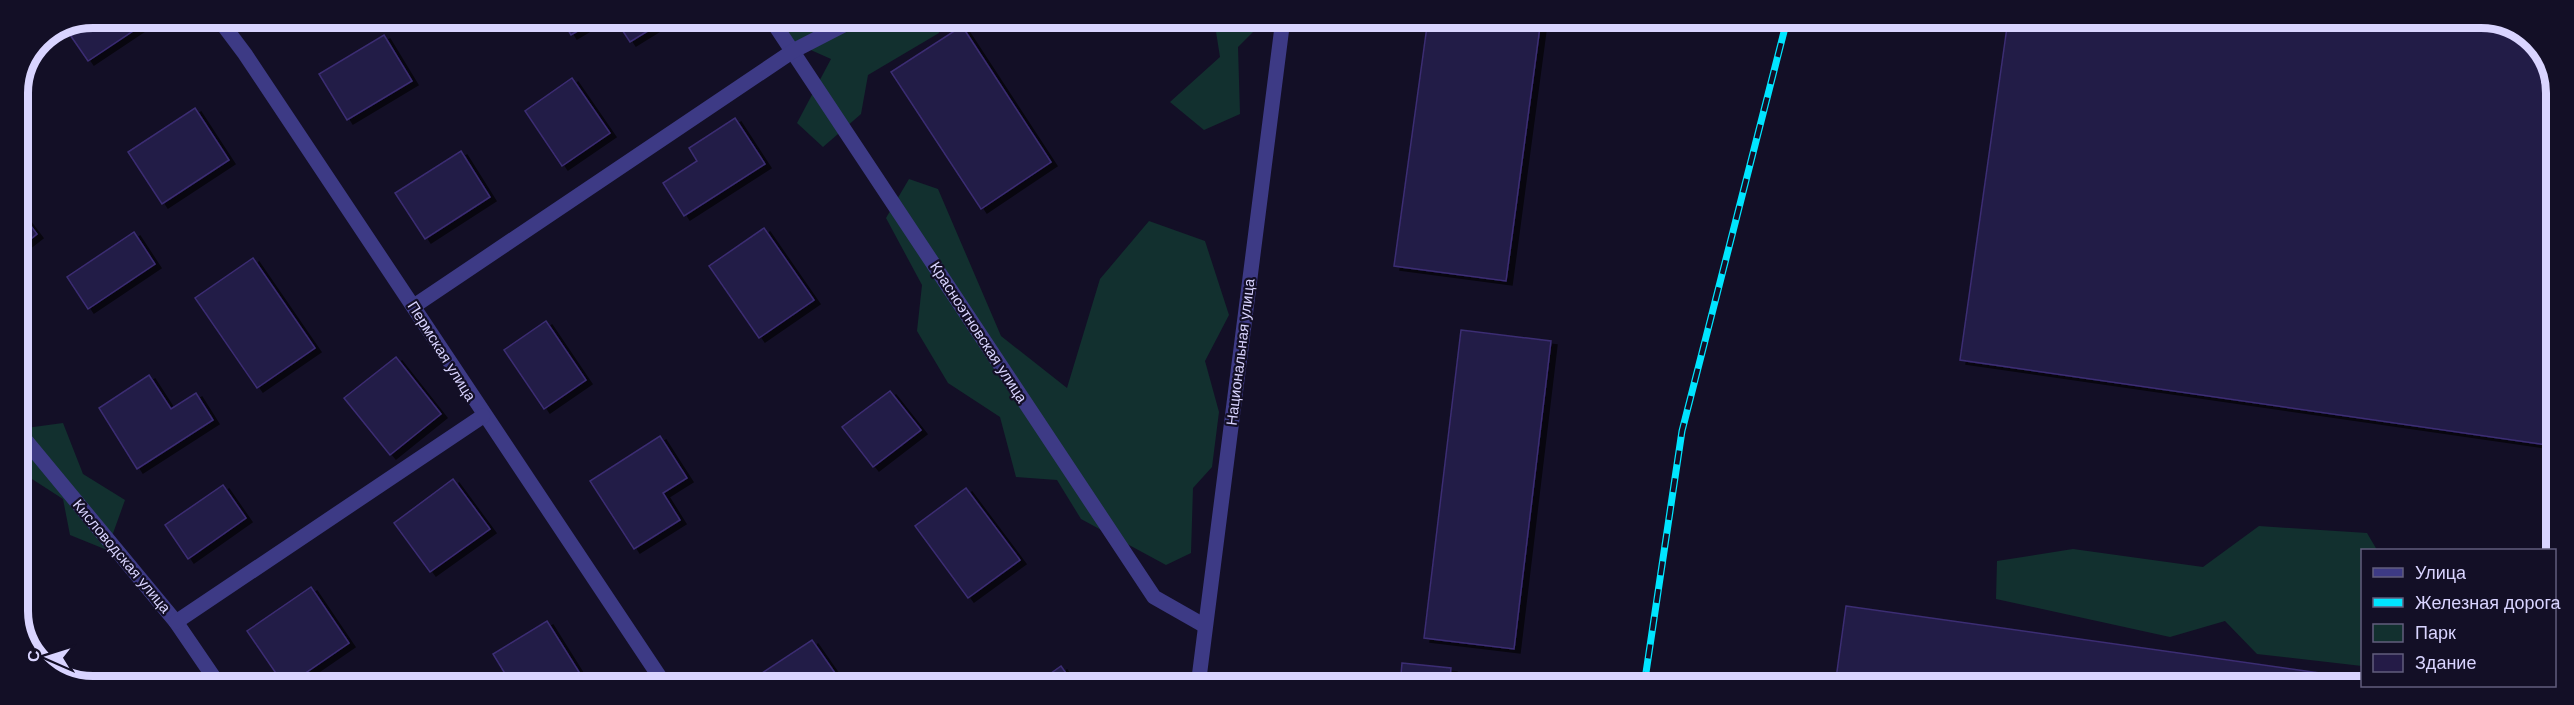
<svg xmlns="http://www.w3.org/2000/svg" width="2574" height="705" font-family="Arial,sans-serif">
<defs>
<filter id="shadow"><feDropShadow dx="6" dy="4" stdDeviation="0" flood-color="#0009"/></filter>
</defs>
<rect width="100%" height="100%" fill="#130f26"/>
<g fill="#12302f">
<path d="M754 19H937L939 33 868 75 861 114 823 147 797 123 831 59 759 27Z"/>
<path d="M1214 19H1266L1238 47 1240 114 1204 130 1170 102 1220 57Z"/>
<path d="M909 179 938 189 1001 336 1067 388 1100 279 1149 221 1205 241 1229 315 1205 361 1219 412 1212 467 1193 488 1191 553 1166 565 1081 519 1057 480 1016 477 1000 417 948 383 917 331 922 285 886 218Z"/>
<path d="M63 423 83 474 125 500 107 550 70 535 63 499 18 470 26 428Z"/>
<path d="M2259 526 2367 533 2377 550H2362V666L2257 654 2225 621 2170 637 1996 599 1997 561 2073 549 2203 567Z"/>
</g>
<g fill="#241b47" stroke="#3b2d73" stroke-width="1.5" filter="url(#shadow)">
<path d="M93 18H138L142 25 88 61 66 29Z"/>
<path d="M561 18 598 19 571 35Z"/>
<path d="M615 19H663L664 21 630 42Z"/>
<path d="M1428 19H1541L1506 281 1394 266Z"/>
<path d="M2008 20H2500L2538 44 2556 88 2554 446 1960 360Z"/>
<path d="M962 26 1051 162 981 209 891 72Z"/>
<path d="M384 35 412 81 347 120 319 74Z"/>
<path d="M572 78 610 133 562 166 525 111Z"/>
<path d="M195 108 229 160 162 204 128 152Z"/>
<path d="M735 118 765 164 684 216 663 183 697 161 689 148Z"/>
<path d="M461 151 490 197 425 239 395 193Z"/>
<path d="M18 209 37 234 18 249Z"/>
<path d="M764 228 814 300 759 338 709 266Z"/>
<path d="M134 232 155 264 88 309 67 277Z"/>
<path d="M253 258 315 348 257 388 195 298Z"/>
<path d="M546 321 586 380 544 409 504 350Z"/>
<path d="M1461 330 1551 341 1514 649 1424 638Z"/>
<path d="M396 357 441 414 390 455 344 398Z"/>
<path d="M149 375 171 409 196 393 213 420 137 469 99 408Z"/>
<path d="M890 391 921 430 873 467 842 427Z"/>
<path d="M660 436 687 478 663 493 680 520 634 549 590 481Z"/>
<path d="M453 479 490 529 430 572 394 523Z"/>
<path d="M223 485 246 518 188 559 165 525Z"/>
<path d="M966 488 1020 560 968 598 915 526Z"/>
<path d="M311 587 349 643 288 685H284L247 631Z"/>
<path d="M1846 606 2362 679V686L2419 687 1835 686Z"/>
<path d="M547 621 579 672 557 685H512L493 654Z"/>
<path d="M812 640 842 683 749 685 747 683Z"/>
<path d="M1402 663 1451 668 1449 686H1400Z"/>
<path d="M1061 666 1075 686H1033Z"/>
</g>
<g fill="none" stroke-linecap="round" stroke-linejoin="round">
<g stroke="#3d3a85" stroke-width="15">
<path d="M218 18 245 54C386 264 524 476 665 685"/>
<path d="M771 19 1154 597 1205 626"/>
<path d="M414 306 793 51 855 19"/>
<path d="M18 431 176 622 219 685"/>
<path d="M176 622 483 416"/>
<path d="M1198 686 1283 19"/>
</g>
<g stroke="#00e5ff" stroke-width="7">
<path id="rail" d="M1644 686 1682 431 1787 20"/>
</g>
<use href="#rail" stroke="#130f26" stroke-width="4.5" stroke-dasharray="14" stroke-linecap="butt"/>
</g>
<g text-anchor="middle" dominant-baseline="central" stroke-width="4.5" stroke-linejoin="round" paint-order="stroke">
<g font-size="15" fill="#d9d4ff" stroke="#130f26">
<text transform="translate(979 332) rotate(57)">Красноэтновская улица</text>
<text transform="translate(442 351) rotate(58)">Пермская улица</text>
<text transform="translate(1240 352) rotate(-83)">Национальная улица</text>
<text transform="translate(122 556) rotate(50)">Кисловодская улица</text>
</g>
</g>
<path d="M0 0H2574V705H0ZM93 28H2481A65 65 0 0 1 2546 93V611A65 65 0 0 1 2481 676H93A65 65 0 0 1 28 611V93A65 65 0 0 1 93 28Z" fill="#130f26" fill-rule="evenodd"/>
<path fill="none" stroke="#d9d4ff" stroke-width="8" d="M93 28H2481A65 65 0 0 1 2546 93V611A65 65 0 0 1 2481 676H93A65 65 0 0 1 28 611V93A65 65 0 0 1 93 28Z"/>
<rect x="2361" y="549" width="195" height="138" fill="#130f26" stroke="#625e7d" stroke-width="1.5"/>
<rect x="2373" y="568" width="30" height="9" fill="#3d3a85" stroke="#625e7d" stroke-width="1.5"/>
<text x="2415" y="579" font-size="18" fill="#d9d4ff">Улица</text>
<rect x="2373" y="598" width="30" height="9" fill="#00e5ff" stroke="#625e7d" stroke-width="1.5"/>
<text x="2415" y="609" font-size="18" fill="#d9d4ff">Железная дорога</text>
<rect x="2373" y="624" width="30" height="18" fill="#12302f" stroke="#625e7d" stroke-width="1.5"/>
<text x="2415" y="639" font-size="18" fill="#d9d4ff">Парк</text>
<rect x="2373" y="654" width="30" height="18" fill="#241b47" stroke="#625e7d" stroke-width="1.5"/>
<text x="2415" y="669" font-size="18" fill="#d9d4ff">Здание</text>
<g transform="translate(48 657) rotate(273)" stroke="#130f26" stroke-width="4.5" paint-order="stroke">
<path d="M0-4.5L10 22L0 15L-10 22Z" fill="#d9d4ff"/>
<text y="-9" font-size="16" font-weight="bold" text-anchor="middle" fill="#d9d4ff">С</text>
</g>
</svg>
